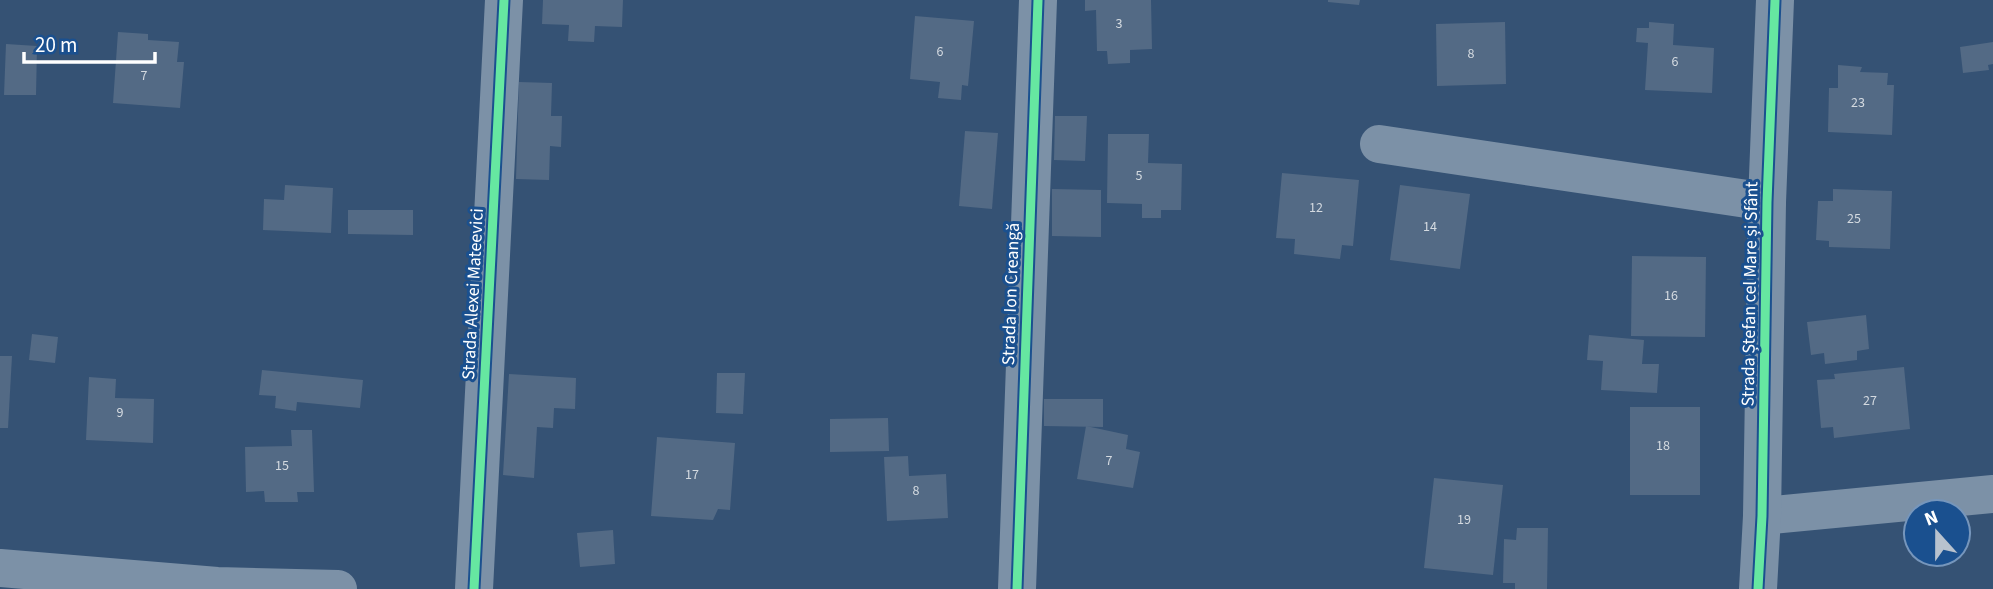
<svg xmlns="http://www.w3.org/2000/svg" width="1993" height="589" font-family="'Source Sans 3',sans-serif">
<rect width="100%" height="100%" fill="#355274"/>
<g fill="#536a85">
<path d="M543 0H623L622 27 595 26 594 42 568 41 569 25 542 24Z"/>
<path d="M1085 0H1151L1152 49 1130 50V63L1108 64 1107 51H1097L1096 10 1085 11Z"/>
<path d="M1328 0H1360L1359 5 1328 2Z"/>
<path d="M915 16 974 21 968 86 962 85 961 100 938 98 940 82 910 79Z"/>
<path d="M1505 22 1506 84 1437 86 1436 24Z"/>
<path d="M1649 22 1674 24 1673 45 1714 48 1712 93 1645 90 1648 43 1636 42 1637 28H1649Z"/>
<path d="M118 32 148 34V40L179 42 177 62H184L180 108 113 103Z"/>
<path d="M1993 42V64L1988 65 1989 70 1963 73 1960 47Z"/>
<path d="M6 44 37 46 36 95H4Z"/>
<path d="M1838 65 1862 67 1860 72 1888 73 1887 85H1894L1892 135 1828 132 1829 88H1838Z"/>
<path d="M519 82 552 83 551 116H562L561 147 550 146 549 180 516 179Z"/>
<path d="M1055 116H1087L1085 161 1054 160Z"/>
<path d="M965 131 998 133 992 209 959 206Z"/>
<path d="M1108 134H1149L1148 163 1182 164 1181 210H1161V218H1142V204L1107 203Z"/>
<path d="M1282 173 1359 180 1353 246 1342 245 1340 259 1294 254 1295 239 1276 238Z"/>
<path d="M285 185 333 188 331 233 263 230 264 199 284 200Z"/>
<path d="M1400 185 1470 194 1460 269 1390 260Z"/>
<path d="M1052 189 1101 190V237L1052 236Z"/>
<path d="M1833 189 1892 191 1890 249 1829 247V241L1816 240 1818 201H1833Z"/>
<path d="M348 210H413V235L348 234Z"/>
<path d="M1632 256 1706 257 1705 337 1631 336Z"/>
<path d="M1866 315 1869 349 1857 351V360L1825 364 1824 353 1811 355 1807 322Z"/>
<path d="M32 334 58 337 55 363 29 360Z"/>
<path d="M1589 335 1644 340 1642 364H1659L1657 393 1601 390 1603 361 1587 360Z"/>
<path d="M0 356H12L8 428H0Z"/>
<path d="M1904 367 1910 429 1834 438 1833 427 1821 428 1817 380 1835 379 1834 374Z"/>
<path d="M262 370 363 380 360 408 297 402 296 411 275 408 276 396 259 395Z"/>
<path d="M717 373H745L743 414 716 413Z"/>
<path d="M509 374 576 378 575 409 554 408 553 428 537 427 534 478 503 475Z"/>
<path d="M89 377 116 379 115 398 154 399 153 443 86 440Z"/>
<path d="M1044 399H1103V427L1044 426Z"/>
<rect x="1630" y="407" width="70" height="88"/>
<path d="M888 418 889 451 830 452V419Z"/>
<path d="M1086 426 1128 435 1126 449 1140 452 1133 488 1077 479Z"/>
<path d="M291 430H312L314 492H297L298 502H265L264 491 246 492 245 447 292 446Z"/>
<path d="M657 437 735 443 730 510 718 509 713 520 651 516Z"/>
<path d="M908 456 909 476 946 474 948 518 887 521 884 457Z"/>
<path d="M1434 478 1503 485 1493 575 1424 568Z"/>
<path d="M1517 528H1548L1547 589H1515V583H1503L1504 539 1516 540Z"/>
<path d="M613 530 615 564 580 567 577 533Z"/>
</g>
<g fill="none" stroke-linecap="round" stroke-linejoin="round">
<g stroke="#7c91a7" stroke-width="38">
<path d="M1379 144 1767 202"/>
<path d="M1762 516 1993 494"/>
<path d="M0 568 217 586 338 589"/>
<path d="M474 589 504 0"/>
<path d="M1017 589 1038 0"/>
<path d="M1758 589 1762 516 1767 202 1775 0"/>
</g>
<g stroke="#1a508f" stroke-width="13">
<g id="cycleway">
<path d="M474 589 504 0"/>
<path d="M1017 589 1038 0"/>
<path d="M1758 589 1762 516 1767 202 1775 0"/>
</g>
</g>
<use href="#cycleway" stroke="#66e7a1" stroke-width="9"/>
</g>
<g text-anchor="middle" dominant-baseline="central" stroke-width="6" stroke-linejoin="round" paint-order="stroke">
<g font-size="14" fill="#d4dae0">
<text x="1119" y="24">3</text>
<text x="940" y="52">6</text>
<text x="1471" y="54">8</text>
<text x="1675" y="62">6</text>
<text x="144" y="76">7</text>
<text x="1858" y="103">23</text>
<text x="1139" y="176">5</text>
<text x="1316" y="208">12</text>
<text x="1854" y="219">25</text>
<text x="1430" y="227">14</text>
<text x="1671" y="296">16</text>
<text x="1870" y="401">27</text>
<text x="120" y="413">9</text>
<text x="1663" y="446">18</text>
<text x="1109" y="461">7</text>
<text x="282" y="466">15</text>
<text x="692" y="475">17</text>
<text x="916" y="491">8</text>
<text x="1464" y="520">19</text>
</g>
<g font-size="18" fill="#fff" stroke="#1a508f">
<text transform="translate(473 294) rotate(-87)">Strada Alexei Mateevici</text>
<text transform="translate(1011 294) rotate(-88)">Strada Ion Creangă</text>
<text transform="translate(1750 294) rotate(-89)">Strada Ștefan cel Mare și Sfânt</text>
</g>
</g>
<g transform="translate(1937 533) rotate(339)"><circle r="33" fill="#1a508f" stroke="#7696bc" stroke-width="2"/>
<path d="M0-5L12 26L0 18L-12 26Z" fill="#b8c2ce"/>
<text y="-10" font-size="19" font-weight="bold" text-anchor="middle" fill="#ffffff">N</text>
</g>
<path d="M24 52v10h131v-10" fill="none" stroke="#ffffff" stroke-width="3.5"/>
<text x="35" y="52" font-size="21" fill="#ffffff" stroke="#1a508f" stroke-width="5" paint-order="stroke">20 m</text>
</svg>
